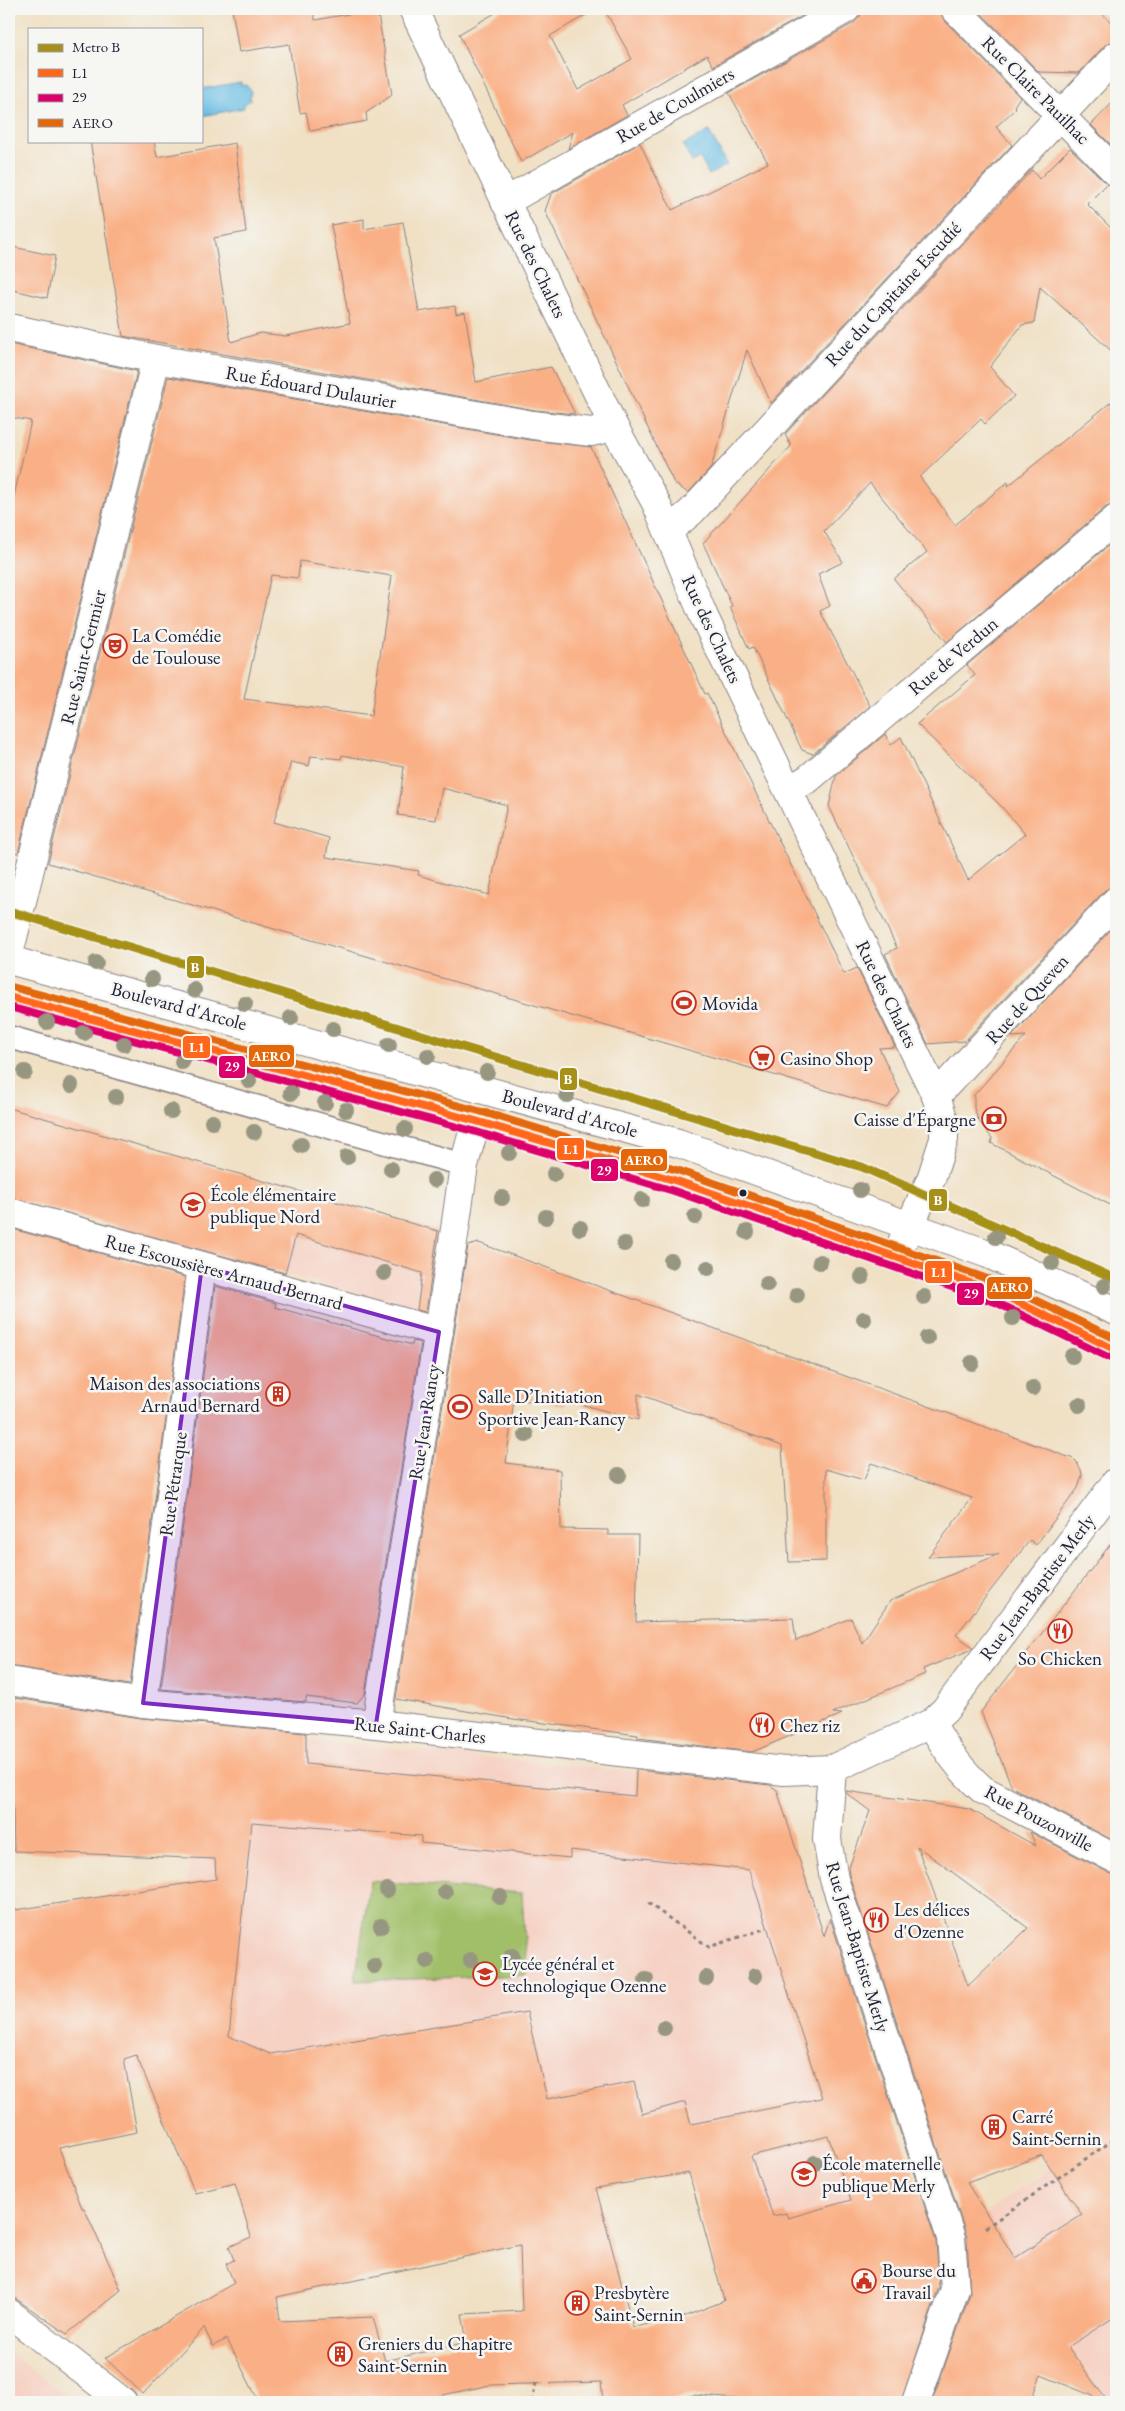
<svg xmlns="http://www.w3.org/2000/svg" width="1125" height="2411" font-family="'EB Garamond',serif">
<rect width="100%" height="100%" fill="#f6f6f2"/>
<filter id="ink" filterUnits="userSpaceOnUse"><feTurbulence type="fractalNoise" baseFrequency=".02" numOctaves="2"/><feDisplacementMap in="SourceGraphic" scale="10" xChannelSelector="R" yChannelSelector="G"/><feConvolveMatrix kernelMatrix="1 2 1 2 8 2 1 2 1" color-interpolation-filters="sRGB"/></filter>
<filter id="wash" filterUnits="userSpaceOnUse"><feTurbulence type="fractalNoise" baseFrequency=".0096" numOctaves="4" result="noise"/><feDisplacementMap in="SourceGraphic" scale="20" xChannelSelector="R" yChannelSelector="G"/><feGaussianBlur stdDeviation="1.12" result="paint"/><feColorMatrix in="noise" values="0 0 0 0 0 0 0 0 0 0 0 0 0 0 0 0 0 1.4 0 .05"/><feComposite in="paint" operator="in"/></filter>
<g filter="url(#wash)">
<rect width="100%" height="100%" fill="#f0e0c4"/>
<g fill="#f6d2c4">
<path d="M9 1108 438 1231 439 1236 427 1309 417 1310 9 1198Z"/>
<path d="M205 1725 306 1734 307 1740 761 1784 777 1790 811 1896H813L903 2179 819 2236 718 2211 685 2102 580 2128 168 2073 110 2089 185 1898Z"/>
<path d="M1116 2124V2402H1109L1007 2262 970 2223Z"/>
<path d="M9 2352 75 2402H9Z"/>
</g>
<path fill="#a0bf67" stroke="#617051" d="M370 1881 522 1893 527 1975 355 1981Z"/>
<g fill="#67bde4" stroke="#447090">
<path d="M241 82V85H246L251 91 250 100 244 104V108L201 116V89Z"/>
<path d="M709 131 727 165 709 175 700 158 692 162 683 145Z"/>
</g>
<g id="blocks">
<g fill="#fab086" fill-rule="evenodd">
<path d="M232 9H313L315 20 377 9 392 95 366 113 367 121 310 131 306 112 300 113 289 44 239 52Z"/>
<path d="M502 9H596L550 36 578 90 632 59 604 9H815L713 66 707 55 622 105 627 115 568 149 573 132 521 162 459 34Z"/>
<path d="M862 9H940L944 20 1020 97 1014 106 1016 108 996 127 1012 145 771 403 747 350 711 468 688 493 674 483 545 211 551 194 640 143 672 210 768 163 729 93 854 23 860 16Z"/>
<path d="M977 9H1097L1116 27V41L1105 45 1079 73 1039 72Z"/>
<path d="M1116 99V150L1091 125Z"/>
<path d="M90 141H154L157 157 235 143 246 232 214 238 231 342 260 333 286 336 350 323 331 225 364 219V229L403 222 419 312 455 306 456 314 465 312 476 382 551 367 575 414 535 410 123 336Z"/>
<path d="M1070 148 1107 184 1087 204 1116 233V355L1040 287 1034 323 1022 325 990 367 1014 396 985 424 981 419 920 477 955 525 1008 482V486L1116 398V504L1106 507 947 642 894 579 927 552 870 483 824 531 843 562 818 574 830 606 820 611 870 706 813 754 802 750 753 647 749 649 730 607 732 606 703 543 791 446 785 434 1032 170 1039 179Z"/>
<path d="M9 246 55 256 47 298 9 289Z"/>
<path d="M9 344 137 371 18 853 9 851V518L31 421 9 417Z"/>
<path d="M168 377 530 440 591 447 705 694 707 693 844 974 857 968 895 1047 879 1048 900 1092 887 1108 48 863ZM300 561 392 576 371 716 244 699 271 575 298 578ZM342 755 404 767 398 815 436 820 442 788 507 805 489 895 418 875 419 871 326 857 329 838 274 822 291 762 309 766 311 756 341 759Z"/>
<path d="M1116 539V886L1105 890 965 1041 928 1044 885 954 897 948 829 806 836 776 885 734 891 745 901 737 968 880 1025 834 1001 806 917 724 975 675 967 665Z"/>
<path d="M1116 924V1208L991 1143 992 1138 978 1120 974 1108V1095L1026 1036 1011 1037Z"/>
<path d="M9 1108 438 1231 426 1312 417 1310 422 1273 296 1235 285 1273 9 1197Z"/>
<path d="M9 1228 185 1277 130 1685 9 1666Z"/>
<path d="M479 1243 1071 1458 1076 1461 1081 1470 1082 1475 1078 1488 1036 1545 1030 1540 956 1635 973 1647 970 1650 923 1669 925 1674 833 1713 842 1714 752 1752 638 1738V1735L513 1719 396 1699 468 1246ZM638 1394 782 1446 789 1562 826 1561V1469L864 1480 871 1463 972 1498 928 1557 999 1554 890 1601 862 1643 851 1618 796 1641 793 1618 636 1622 638 1535H608V1530L561 1529 560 1470 506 1463 514 1399 565 1406 566 1400 638 1420Z"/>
<path d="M215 1286 276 1303 275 1307 412 1345 413 1341 421 1343 365 1694 357 1703 306 1697V1702L161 1689Z"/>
<path d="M1116 1537V1842L1012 1787 981 1712Z"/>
<path d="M9 1697 141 1718 306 1733V1764L635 1796 636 1770 770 1785 777 1790 824 1936 830 1918 936 2241 939 2287 901 2402H764L694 2395 659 2402H603L601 2382 490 2385 410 2402H259L227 2339 213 2346 204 2328 143 2394 105 2358 234 2283 226 2264 234 2260 229 2247 251 2237 235 2183 195 2193 136 2055 124 2059 137 2132 59 2148 82 2208H84L121 2290 67 2334 9 2294V1911L216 1879 215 1859 14 1851 12 1777 9 1776ZM252 1822 421 1836V1843L570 1858V1850L749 1870 822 2098 691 2124 685 2102 642 2114 634 2082 547 2099 527 2012 270 2054 229 2036ZM828 2136 851 2200 788 2218 786 2213 773 2216 751 2156ZM689 2173 724 2301 678 2319 633 2327 596 2188ZM520 2245 522 2311 462 2314 467 2342 385 2361 373 2317 280 2321 277 2297Z"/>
<path d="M846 1791 969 1809 1036 1846 1030 1832 1109 1873 1116 1875V2316L1068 2347 1108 2402 1041 2375 1030 2402H932L970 2294 967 2237 849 1875 848 1870 870 1811 846 1793ZM917 1846 1028 1928 968 1986ZM1042 2155 1082 2215 1015 2258 967 2183Z"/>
</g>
</g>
</g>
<g filter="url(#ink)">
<use href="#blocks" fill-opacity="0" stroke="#898180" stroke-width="1"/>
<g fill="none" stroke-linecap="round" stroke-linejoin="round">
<g stroke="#898180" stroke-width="25">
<path id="lane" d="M9 1037 464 1165"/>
</g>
<g stroke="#898180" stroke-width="30">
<g id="street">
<path d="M413 9 614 427 656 503 704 617 936 1096 944 1121V1139L931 1179 896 1256"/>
<path d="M955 9 1116 172"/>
<path d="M505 202 846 9"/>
<path d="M9 328 156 359 533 425 591 432 614 427"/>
<path d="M668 531 691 512 1116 56"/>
<path d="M788 790 808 779 1116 519"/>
<path d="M9 954 156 359"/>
<path d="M936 1096 1116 901"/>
<path d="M9 1212 439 1332"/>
<path d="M9 1681 143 1703 376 1724 784 1771 832 1769 931 1723 945 1710 1116 1482"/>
<path d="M143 1703 202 1266"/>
<path d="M931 1723C946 1749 960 1770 983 1790L1116 1859"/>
<path d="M376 1724 455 1229 464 1165 476 1121"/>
<path d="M832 1769 827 1839 834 1879 951 2238 955 2289 916 2402"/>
<path d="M9 2313 123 2402"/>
</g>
</g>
<g stroke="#898180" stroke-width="30">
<g id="primary">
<path d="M9 960 678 1143 988 1254 1116 1311"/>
<path d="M9 997 476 1121 677 1181 999 1293 1116 1350"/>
</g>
</g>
<g stroke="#898180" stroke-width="3" stroke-dasharray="4 4" stroke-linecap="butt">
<path d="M648 1903 709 1947 767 1928"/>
<path d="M985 2228 1116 2138"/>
<path d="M532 2402 536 2383"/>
</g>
<use href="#lane" stroke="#fff" stroke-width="22"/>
<use href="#street" stroke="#fff" stroke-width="28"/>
<use href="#primary" stroke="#fff" stroke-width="28"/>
<g stroke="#f6f6f2" stroke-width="11">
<path id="bus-1" d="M9 997 476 1121 677 1181 999 1293 1116 1350"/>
</g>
<g stroke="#f6f6f2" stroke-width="11">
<path id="bus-2" d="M9 1007 473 1131 674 1191 995 1302 1112 1359"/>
</g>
<g stroke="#f6f6f2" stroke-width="11">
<path id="bus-3" d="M12 987 479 1111 680 1171 1002 1284 1116 1339"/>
</g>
<use href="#bus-1" stroke="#ff671b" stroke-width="8"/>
<use href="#bus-2" stroke="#dc006b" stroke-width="8"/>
<use href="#bus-3" stroke="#e46809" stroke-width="8"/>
<g stroke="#f6f6f2" stroke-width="12">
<path id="metro-1" d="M9 911 862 1167 1116 1279"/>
</g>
<use href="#metro-1" stroke="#a79018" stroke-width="9"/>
</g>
<g fill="#979681">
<circle cx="96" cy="963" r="8"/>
<circle cx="152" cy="979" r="8"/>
<circle cx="194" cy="990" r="8"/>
<circle cx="245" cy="1004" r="8"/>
<circle cx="291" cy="1018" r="8"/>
<circle cx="47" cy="1022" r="8"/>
<circle cx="333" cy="1029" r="8"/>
<circle cx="84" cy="1033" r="8"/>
<circle cx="124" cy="1044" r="8"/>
<circle cx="389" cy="1045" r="8"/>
<circle cx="428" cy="1056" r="8"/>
<circle cx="182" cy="1062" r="8"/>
<circle cx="25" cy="1072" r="8"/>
<circle cx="487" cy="1072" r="8"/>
<circle cx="249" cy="1081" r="8"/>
<circle cx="71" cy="1085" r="8"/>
<circle cx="291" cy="1093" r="8"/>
<circle cx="567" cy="1095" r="8"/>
<circle cx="116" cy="1097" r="8"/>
<circle cx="325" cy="1103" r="8"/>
<circle cx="346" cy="1110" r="8"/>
<circle cx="171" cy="1111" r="8"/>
<circle cx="212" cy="1122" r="8"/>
<circle cx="405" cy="1129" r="8"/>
<circle cx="254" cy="1132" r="8"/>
<circle cx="301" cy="1145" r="8"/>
<circle cx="509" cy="1153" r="8"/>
<circle cx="347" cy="1157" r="8"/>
<circle cx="391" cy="1169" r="8"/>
<circle cx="554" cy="1174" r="8"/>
<circle cx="434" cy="1180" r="8"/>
<circle cx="860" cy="1190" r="8"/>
<circle cx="502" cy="1198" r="8"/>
<circle cx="642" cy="1200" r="8"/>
<circle cx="546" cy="1217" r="8"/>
<circle cx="695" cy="1217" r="8"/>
<circle cx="580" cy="1228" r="8"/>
<circle cx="747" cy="1232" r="8"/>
<circle cx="996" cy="1237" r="8"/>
<circle cx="624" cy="1244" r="8"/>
<circle cx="671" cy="1261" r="8"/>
<circle cx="820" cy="1262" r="8"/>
<circle cx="1052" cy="1263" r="8"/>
<circle cx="708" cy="1268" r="8"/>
<circle cx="384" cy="1273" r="8"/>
<circle cx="862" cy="1277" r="8"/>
<circle cx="767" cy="1284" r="8"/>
<circle cx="1104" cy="1286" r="8"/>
<circle cx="797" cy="1295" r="8"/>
<circle cx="924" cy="1297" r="8"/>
<circle cx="1013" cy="1318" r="8"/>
<circle cx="864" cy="1319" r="8"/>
<circle cx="927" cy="1338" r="8"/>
<circle cx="1072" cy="1356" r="8"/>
<circle cx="972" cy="1363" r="8"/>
<circle cx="1033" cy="1388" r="8"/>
<circle cx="1079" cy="1405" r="8"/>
<circle cx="526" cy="1435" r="8"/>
<circle cx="619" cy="1475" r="8"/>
<circle cx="387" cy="1890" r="8"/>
<circle cx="445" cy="1892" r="8"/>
<circle cx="500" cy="1897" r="8"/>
<circle cx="381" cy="1926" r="8"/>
<circle cx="512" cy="1956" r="8"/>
<circle cx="471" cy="1960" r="8"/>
<circle cx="427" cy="1961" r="8"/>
<circle cx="374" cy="1966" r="8"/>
<circle cx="755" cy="1976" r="8"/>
<circle cx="706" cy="1978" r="8"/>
<circle cx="646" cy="1980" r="8"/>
<circle cx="664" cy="2028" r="8"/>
<circle cx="815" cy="2163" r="8"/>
</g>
</g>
<path fill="#7b2cbf" fill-opacity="0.2" stroke="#7b2cbf" stroke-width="4" stroke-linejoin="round" d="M202 1266 439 1332 376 1724 143 1703Z"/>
<defs>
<g id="theatre-ring" transform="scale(1.25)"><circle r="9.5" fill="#f6f6f2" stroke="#c8321e" stroke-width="1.5"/><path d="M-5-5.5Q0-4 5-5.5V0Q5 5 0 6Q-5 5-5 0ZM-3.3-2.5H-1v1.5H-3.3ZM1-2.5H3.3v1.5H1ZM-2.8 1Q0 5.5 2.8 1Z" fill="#c8321e"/></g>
<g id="stadium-ring" transform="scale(1.25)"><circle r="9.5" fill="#f6f6f2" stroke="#c8321e" stroke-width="1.5"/><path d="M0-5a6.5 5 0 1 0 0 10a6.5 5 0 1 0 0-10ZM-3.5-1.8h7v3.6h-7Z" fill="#c8321e"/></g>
<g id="supermarket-ring" transform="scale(1.25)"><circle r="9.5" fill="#f6f6f2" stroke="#c8321e" stroke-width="1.5"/><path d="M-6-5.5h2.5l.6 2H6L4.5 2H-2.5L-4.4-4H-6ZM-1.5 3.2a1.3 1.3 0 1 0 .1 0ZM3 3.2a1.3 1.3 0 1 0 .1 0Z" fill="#c8321e"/></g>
<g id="bank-ring" transform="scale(1.25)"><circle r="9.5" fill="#f6f6f2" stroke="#c8321e" stroke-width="1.5"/><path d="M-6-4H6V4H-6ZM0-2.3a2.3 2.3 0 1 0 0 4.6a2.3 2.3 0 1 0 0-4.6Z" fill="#c8321e"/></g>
<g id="school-ring" transform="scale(1.25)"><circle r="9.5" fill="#f6f6f2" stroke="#c8321e" stroke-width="1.5"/><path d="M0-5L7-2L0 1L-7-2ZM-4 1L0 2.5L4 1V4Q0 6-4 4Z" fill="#c8321e"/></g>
<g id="building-ring" transform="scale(1.25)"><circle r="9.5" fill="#f6f6f2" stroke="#c8321e" stroke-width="1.5"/><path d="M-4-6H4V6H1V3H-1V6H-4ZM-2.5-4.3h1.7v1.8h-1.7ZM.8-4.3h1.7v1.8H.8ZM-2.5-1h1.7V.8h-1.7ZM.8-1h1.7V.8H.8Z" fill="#c8321e"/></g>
<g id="restaurant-ring" transform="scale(1.25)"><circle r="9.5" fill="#f6f6f2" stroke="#c8321e" stroke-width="1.5"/><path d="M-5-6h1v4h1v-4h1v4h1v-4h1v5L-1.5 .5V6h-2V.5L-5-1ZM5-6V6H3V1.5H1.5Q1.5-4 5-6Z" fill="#c8321e"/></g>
<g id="civic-ring" transform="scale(1.25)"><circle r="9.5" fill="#f6f6f2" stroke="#c8321e" stroke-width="1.5"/><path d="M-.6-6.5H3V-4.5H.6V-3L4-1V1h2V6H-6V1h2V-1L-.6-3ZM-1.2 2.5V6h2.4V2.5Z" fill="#c8321e"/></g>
</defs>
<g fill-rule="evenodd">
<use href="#theatre-ring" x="115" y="646"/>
<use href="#stadium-ring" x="684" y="1003"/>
<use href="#supermarket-ring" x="762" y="1058"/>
<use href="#bank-ring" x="994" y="1119"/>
<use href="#school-ring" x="193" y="1205"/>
<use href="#building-ring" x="278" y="1394"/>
<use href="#stadium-ring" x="460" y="1407"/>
<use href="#restaurant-ring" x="1060" y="1631"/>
<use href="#restaurant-ring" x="762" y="1725"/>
<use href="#restaurant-ring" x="876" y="1920"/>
<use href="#school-ring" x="485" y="1974"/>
<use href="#building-ring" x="994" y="2127"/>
<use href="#school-ring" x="804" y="2174"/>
<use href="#civic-ring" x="864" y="2281"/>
<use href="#building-ring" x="577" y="2303"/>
<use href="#building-ring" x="340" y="2354"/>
</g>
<circle fill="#22223b" stroke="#f6f6f2" stroke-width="2" cx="743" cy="1193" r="4.5"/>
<g text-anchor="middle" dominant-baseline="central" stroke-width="5" stroke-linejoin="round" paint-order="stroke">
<g font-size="19" fill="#22223b" stroke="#f6f6f2">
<text transform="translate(1036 90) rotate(45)">Rue Claire Pauilhac</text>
<text transform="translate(675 105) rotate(-30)">Rue de Coulmiers</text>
<text transform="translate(536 264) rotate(64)">Rue des Chalets</text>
<text transform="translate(893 294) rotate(-47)">Rue du Capitaine Escudié</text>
<text transform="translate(311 387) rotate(10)">Rue Édouard Dulaurier</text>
<text transform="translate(712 629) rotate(65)">Rue des Chalets</text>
<text transform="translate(953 656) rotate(-40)">Rue de Verdun</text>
<text transform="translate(83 657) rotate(-76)">Rue Saint-Germier</text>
<text transform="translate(887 994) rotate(64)">Rue des Chalets</text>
<text transform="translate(1027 999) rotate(-48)">Rue de Queven</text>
<text transform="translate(179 1006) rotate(15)">Boulevard d'Arcole</text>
<text transform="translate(570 1113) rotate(15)">Boulevard d'Arcole</text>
<text transform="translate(224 1272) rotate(15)">Rue Escoussières Arnaud Bernard</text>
<text transform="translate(424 1422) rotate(-81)">Rue Jean Rancy</text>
<text transform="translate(173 1484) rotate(-82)">Rue Pétrarque</text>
<text transform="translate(1037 1587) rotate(-53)">Rue Jean-Baptiste Merly</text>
<text transform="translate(420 1730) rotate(6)">Rue Saint-Charles</text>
<text transform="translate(1039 1818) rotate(28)">Rue Pouzonville</text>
<text transform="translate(858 1947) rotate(73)">Rue Jean-Baptiste Merly</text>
</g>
<g font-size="19" fill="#22223b" stroke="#f6f6f2" text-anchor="start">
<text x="132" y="635">La Comédie<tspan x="132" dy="22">de Toulouse</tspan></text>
<text x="702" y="1003">Movida</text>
<text x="780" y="1058">Casino Shop</text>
<text x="976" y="1119" text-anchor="end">Caisse d'Épargne</text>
<text x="210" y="1194">École élémentaire<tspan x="210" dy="22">publique Nord</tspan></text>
<text x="260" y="1383" text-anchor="end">Maison des associations<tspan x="260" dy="22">Arnaud Bernard</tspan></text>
<text x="478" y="1396">Salle D’Initiation<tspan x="478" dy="22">Sportive Jean-Rancy</tspan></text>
<text x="1060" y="1658" text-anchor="middle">So Chicken</text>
<text x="780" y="1725">Chez riz</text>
<text x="894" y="1909">Les délices<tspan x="894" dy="22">d'Ozenne</tspan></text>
<text x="502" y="1963">Lycée général et<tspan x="502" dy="22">technologique Ozenne</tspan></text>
<text x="1012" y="2116">Carré<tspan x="1012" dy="22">Saint-Sernin</tspan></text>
<text x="822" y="2163">École maternelle<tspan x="822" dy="22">publique Merly</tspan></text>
<text x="882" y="2270">Bourse du<tspan x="882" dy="22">Travail</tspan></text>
<text x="594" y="2292">Presbytère<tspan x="594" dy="22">Saint-Sernin</tspan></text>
<text x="358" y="2343">Greniers du Chapitre<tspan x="358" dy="22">Saint-Sernin</tspan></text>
</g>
</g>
<g stroke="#f6f6f2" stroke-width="2">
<rect x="186" y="955" width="19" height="24" rx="5" fill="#a79018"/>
<rect x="182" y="1035" width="29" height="24" rx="5" fill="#ff671b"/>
<rect x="248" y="1044" width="47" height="24" rx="5" fill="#e46809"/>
<rect x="218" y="1055" width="28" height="24" rx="5" fill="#dc006b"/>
<rect x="559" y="1067" width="19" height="24" rx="5" fill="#a79018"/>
<rect x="556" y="1137" width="29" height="24" rx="5" fill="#ff671b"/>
<rect x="620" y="1148" width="48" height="24" rx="5" fill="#e46809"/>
<rect x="590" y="1158" width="29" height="24" rx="5" fill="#dc006b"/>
<rect x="928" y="1188" width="20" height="24" rx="5" fill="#a79018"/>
<rect x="924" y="1260" width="29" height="24" rx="5" fill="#ff671b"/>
<rect x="986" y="1276" width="47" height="24" rx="5" fill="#e46809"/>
<rect x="956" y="1282" width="29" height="24" rx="5" fill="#dc006b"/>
</g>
<g font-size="14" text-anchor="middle" font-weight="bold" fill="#fff">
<text x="195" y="972">B</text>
<text x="197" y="1052">L1</text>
<text x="271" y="1061">AERO</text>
<text x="232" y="1071">29</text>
<text x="568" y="1084">B</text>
<text x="571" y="1154">L1</text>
<text x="644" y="1165">AERO</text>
<text x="604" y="1175">29</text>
<text x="938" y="1205">B</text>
<text x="939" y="1277">L1</text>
<text x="1009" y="1292">AERO</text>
<text x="971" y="1298">29</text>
</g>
<rect width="1125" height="2411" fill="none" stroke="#f6f6f2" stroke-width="30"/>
<rect x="28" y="28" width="175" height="115" fill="#f6f6f2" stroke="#a1a1a9"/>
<rect x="38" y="44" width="25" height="8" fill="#a79018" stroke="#a1a1a9"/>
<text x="72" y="52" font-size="15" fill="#22223b">Metro B</text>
<rect x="38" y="69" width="25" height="8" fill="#ff671b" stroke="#a1a1a9"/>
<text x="72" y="78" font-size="15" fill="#22223b">L1</text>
<rect x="38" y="94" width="25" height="8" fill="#dc006b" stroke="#a1a1a9"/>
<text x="72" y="102" font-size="15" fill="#22223b">29</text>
<rect x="38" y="119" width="25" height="8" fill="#e46809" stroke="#a1a1a9"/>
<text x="72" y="128" font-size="15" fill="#22223b">AERO</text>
</svg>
